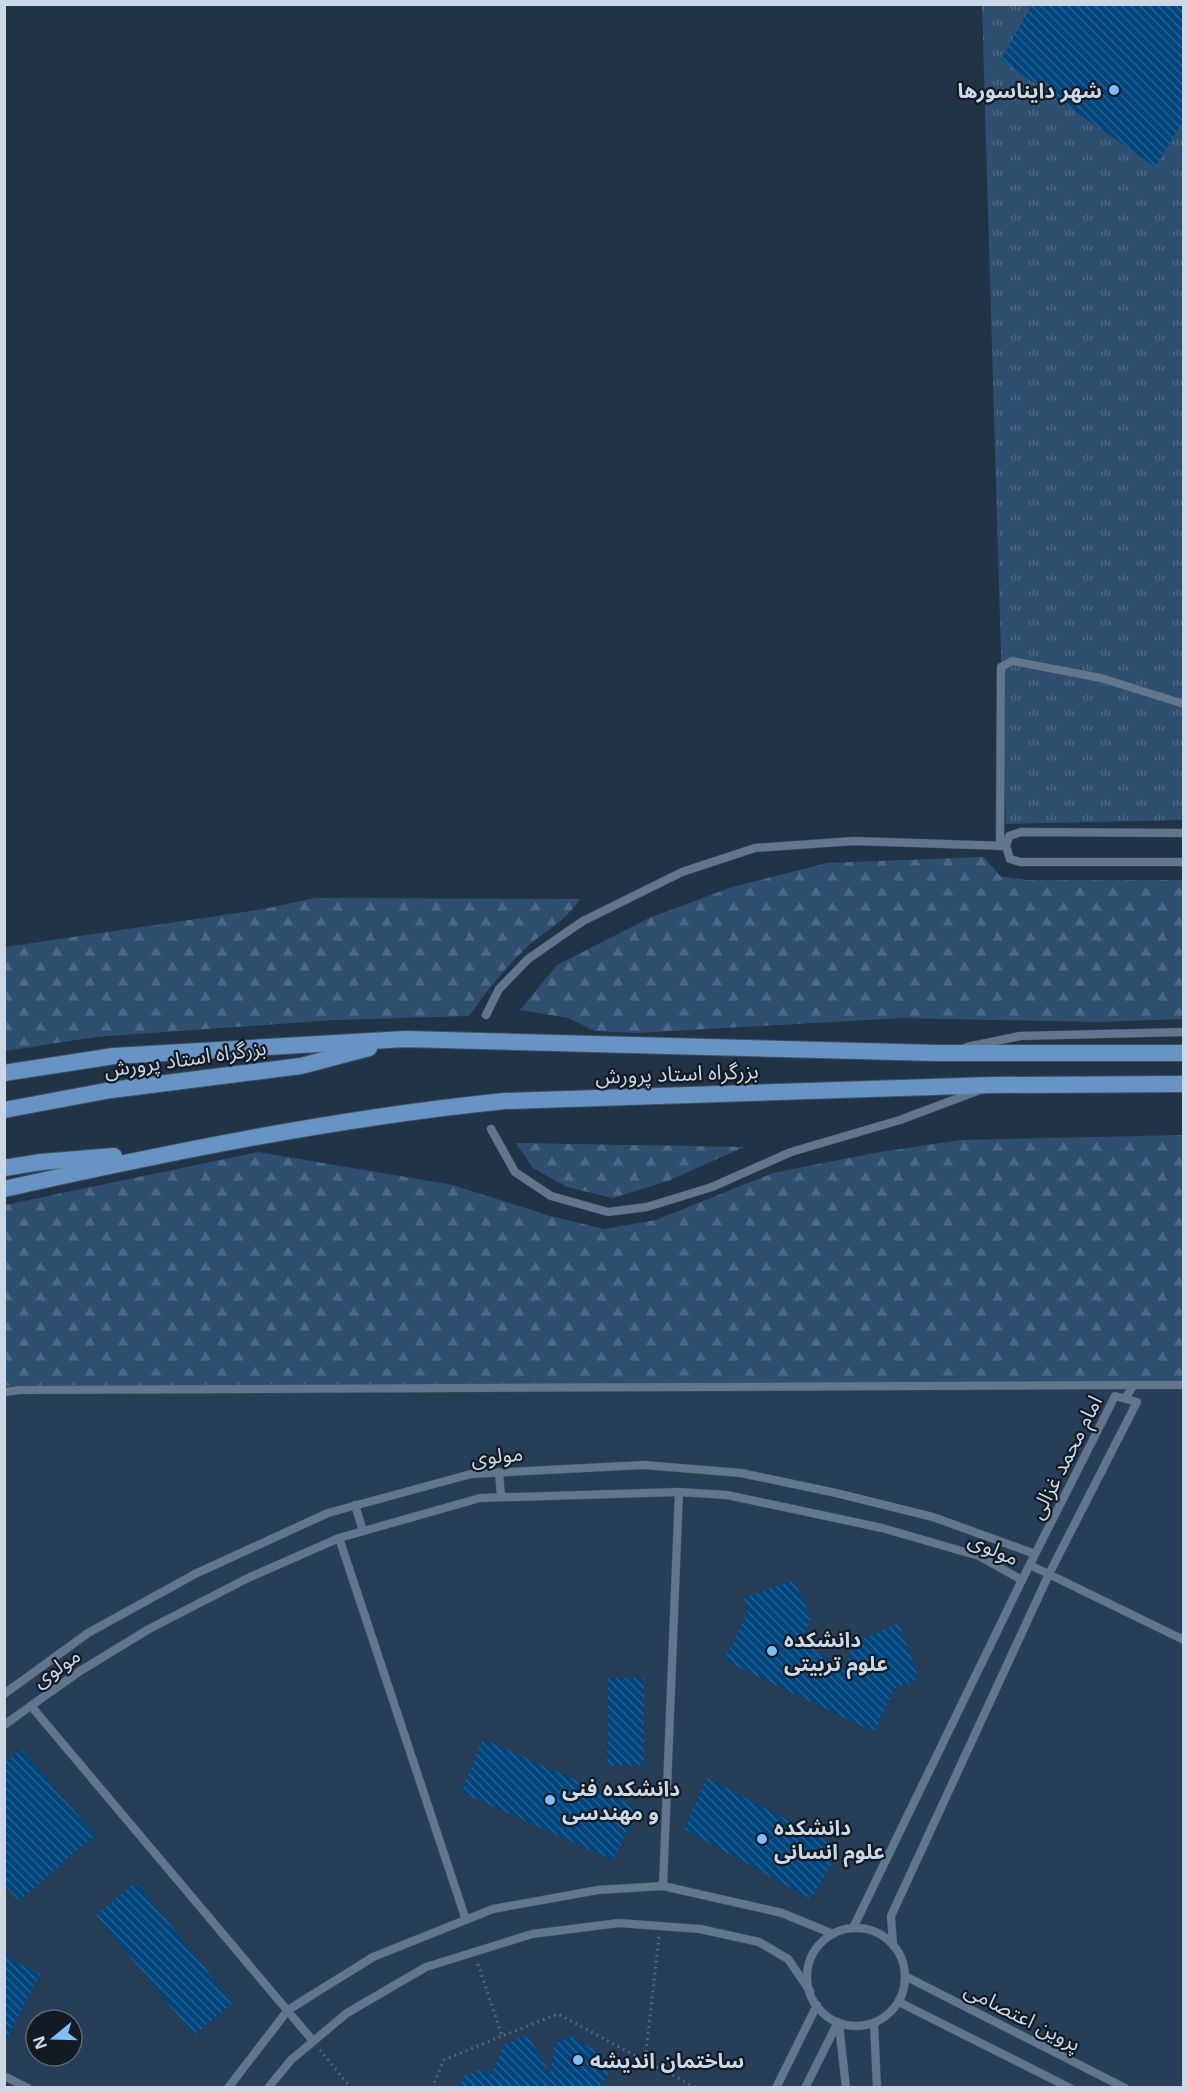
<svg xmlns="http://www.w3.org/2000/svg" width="1188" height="2092" font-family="'Noto Sans','Noto Sans Arabic',sans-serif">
<defs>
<pattern id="grass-tufts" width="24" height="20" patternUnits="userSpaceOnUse" patternTransform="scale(1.5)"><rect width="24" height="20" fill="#2f4f71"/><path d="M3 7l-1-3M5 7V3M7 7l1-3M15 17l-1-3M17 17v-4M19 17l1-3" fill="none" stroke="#4c6885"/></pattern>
<pattern id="forest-firs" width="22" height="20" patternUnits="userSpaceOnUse" patternTransform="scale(1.5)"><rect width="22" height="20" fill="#2f4f71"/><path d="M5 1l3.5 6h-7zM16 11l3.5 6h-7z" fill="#4c6885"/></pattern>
<pattern id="building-back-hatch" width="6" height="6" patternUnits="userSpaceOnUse" patternTransform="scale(1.5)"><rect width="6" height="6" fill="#01467e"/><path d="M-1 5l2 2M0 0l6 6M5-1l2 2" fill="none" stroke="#256090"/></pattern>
</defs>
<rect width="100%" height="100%" fill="#213447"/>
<path fill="#263e57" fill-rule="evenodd" d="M1183 1381V2087L5 2088V1386ZM36 2020H72V2056H36Z"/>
<path fill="url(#grass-tufts)" d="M982 5H1183V820L1006 824Z"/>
<g fill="url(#forest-firs)">
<path d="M984 857 1000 876 1027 880H1183V1019L1097 1022 902 1018 638 1033 595 1031 568 1018 520 1010 557 965 649 918 732 887 827 863Z"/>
<path d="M315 898 580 899C566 921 544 931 526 948 504 969 486 992 469 1016L334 1020 95 1037 5 1051V947L264 909Z"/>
<path d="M1183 1135V1381L5 1386V1205L258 1152 453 1185 550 1216 604 1229 656 1220 773 1173 874 1153 960 1140Z"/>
<path d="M516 1143 744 1147 668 1181 613 1198 567 1187 533 1168Z"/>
</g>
<g fill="url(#building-back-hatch)">
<path d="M1032 4H1184V120L1155 167 1001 60Z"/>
<path d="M794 1580 811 1619 800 1641 845 1669 853 1643 899 1623 919 1679 895 1688 874 1732 724 1660 748 1612 744 1598Z"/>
<path d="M608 1678H644V1765H607Z"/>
<path d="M483 1739 639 1808 613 1860 461 1792Z"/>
<path d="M21 1749 95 1835 19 1901 4 1885V1763Z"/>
<path d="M707 1778 841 1848 811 1899 684 1829Z"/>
<path d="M136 1882 233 2003 194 2035 96 1915Z"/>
<path d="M4 1956 40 1974 4 2044Z"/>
<path d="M528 2035 550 2074 555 2043 572 2036 602 2055 610 2071 599 2088H459L464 2076 482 2069 491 2075 505 2044Z"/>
</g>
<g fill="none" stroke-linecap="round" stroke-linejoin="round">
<g stroke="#405061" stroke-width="9">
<g id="service">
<path d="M1184 833 1021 832 1009 836 1006 846 1010 859 1020 862H1184"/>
<path d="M1000 846 1001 667 1012 661 1101 678 1184 704"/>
<path d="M486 1015 499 989 528 959 583 921 682 872 755 848 854 841 1006 846"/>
<path d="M967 1047 1020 1036 1184 1032"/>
<path d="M491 1129 515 1172 551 1196 608 1212 647 1207 712 1187 791 1152 900 1120 977 1091"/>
<path d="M4 1392 20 1390 1134 1385"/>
<path d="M1125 1398 1134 1385H1184"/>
<path d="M499 1472 501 1497"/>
<path d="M355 1505 363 1531"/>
<path d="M339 1538 466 1920"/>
<path d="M1030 1565 1184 1640"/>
<path d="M4 1694 88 1633 195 1574 328 1513 471 1474 644 1465 741 1473 836 1493 933 1517 1035 1554"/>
<path d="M31 1706 313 2041"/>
<path d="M4 1725 80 1671 149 1629 248 1578 339 1538 480 1498 679 1492 727 1495 882 1528 979 1556 1022 1580"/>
<path d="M663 1886 679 1492"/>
<path d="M853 1928 1022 1580 1115 1396 1137 1402 1049 1574 891 1916 893 1945"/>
<circle cx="856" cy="1977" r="49"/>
<path d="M905 1976 1125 2088"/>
<path d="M899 2002 1070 2088"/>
<path d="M874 2023 877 2088"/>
<path d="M839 2024 846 2088"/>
<path d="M4 2076 28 2088"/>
<path d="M228 2088 288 2010 373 1957 493 1909 598 1890 663 1886 782 1913 833 1934"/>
<path d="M268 2088 291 2060 347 2013 426 1967 532 1934 619 1923 700 1929 759 1942 788 1959 810 1991"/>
<path d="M776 2088 817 2005"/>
<path d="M805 2088 838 2022"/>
</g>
</g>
<g stroke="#405061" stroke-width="18">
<g id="trunk">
<path d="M4 1073 114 1056 405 1039 937 1053H1184"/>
<path d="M4 1110 111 1090 301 1066 369 1048"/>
<path d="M4 1168 41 1162 114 1156"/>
<path d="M4 1189C170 1152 337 1118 505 1101L993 1085 1184 1084"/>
</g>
</g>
<g stroke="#5b6c7d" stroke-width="3" stroke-dasharray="1.5 4.5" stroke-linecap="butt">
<path d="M659 1937 645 2061 697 2088"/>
<path d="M478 1964 502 2036 558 2014 645 2061"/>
<path d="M320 2050 351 2088"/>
<path d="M432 2088 444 2060 502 2036"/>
</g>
<use href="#service" stroke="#62778d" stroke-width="8"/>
<use href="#trunk" stroke="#6794c5" stroke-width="16"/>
</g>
<g fill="#82bcfa" stroke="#121b24" stroke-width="2">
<circle cx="1114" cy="90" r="6"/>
<circle cx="772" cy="1651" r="6"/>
<circle cx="550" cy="1800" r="6"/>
<circle cx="762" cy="1839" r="6"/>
<circle cx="578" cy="2060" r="6"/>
</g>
<g text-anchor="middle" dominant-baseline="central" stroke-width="4.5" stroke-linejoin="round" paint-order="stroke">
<g font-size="21" font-weight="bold" fill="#ccd8e5" stroke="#121b24" text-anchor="start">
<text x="1102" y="90" text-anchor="end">شهر دایناسورها</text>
<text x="784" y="1639">دانشکده<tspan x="784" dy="24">علوم تربیتی</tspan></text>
<text x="562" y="1788">دانشکده فنی<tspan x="562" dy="24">و مهندسی</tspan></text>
<text x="774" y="1827">دانشکده<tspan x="774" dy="24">علوم انسانی</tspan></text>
<text x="590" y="2060">ساختمان اندیشه</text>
</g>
<g font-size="21" fill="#ccd8e5" stroke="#121b24">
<text transform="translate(185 1058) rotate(-8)">بزرگراه استاد پرورش</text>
<text transform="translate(677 1073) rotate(-2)">بزرگراه استاد پرورش</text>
<text transform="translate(497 1455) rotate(-6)">مولوی</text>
<text transform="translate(1065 1457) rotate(-63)">امام محمد غزالی</text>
<text transform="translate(994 1548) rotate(24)">مولوی</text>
<text transform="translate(56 1667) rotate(-34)">مولوی</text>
<text transform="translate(1023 2016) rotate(27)">پروین اعتصامی</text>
</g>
</g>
<rect width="1188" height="2092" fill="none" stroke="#ccd8e5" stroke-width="12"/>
<g transform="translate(54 2038) rotate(251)"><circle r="28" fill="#121b24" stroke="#5c6771" stroke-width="1.5"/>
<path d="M0-4.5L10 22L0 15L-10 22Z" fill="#82bcfa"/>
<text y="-9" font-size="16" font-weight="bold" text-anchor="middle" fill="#ccd8e5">N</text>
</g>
</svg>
